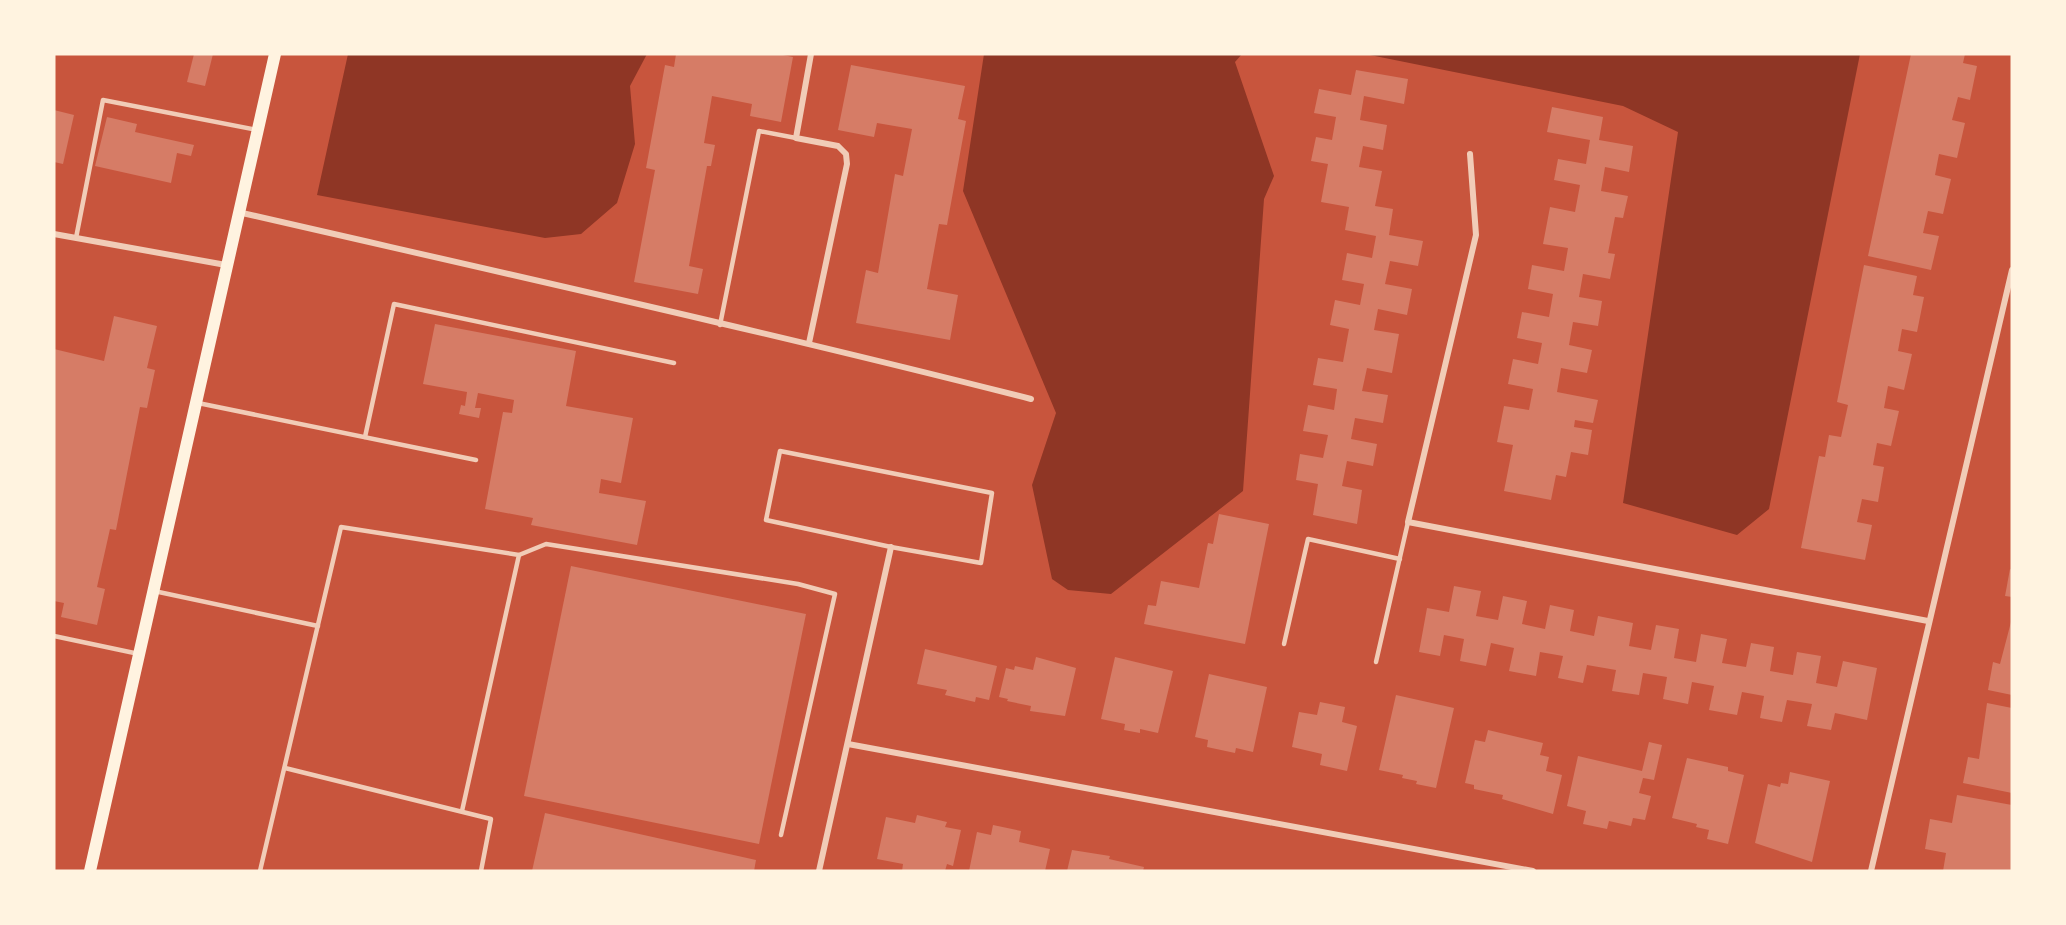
<svg xmlns="http://www.w3.org/2000/svg" width="2066" height="925" font-family="Montserrat,sans-serif">
<rect width="100%" height="100%" fill="#c8553d"/>
<g fill="#8f3625">
<path d="M348 54H647L630 86 635 144 617 203 581 234 545 238 317 195Z"/>
<path d="M984 54H1242L1235 62 1274 176 1264 199 1243 491 1111 594 1068 590 1052 579 1032 485 1056 413 963 191Z"/>
<path d="M1365 54H1860L1769 509 1737 535 1623 503 1678 132 1623 106Z"/>
</g>
<g fill="#d67c66">
<path d="M194 54H213L205 86 187 82Z"/>
<path d="M676 54H778L793 57 781 122 750 116 752 104 712 96 704 143 715 145 711 166H707L689 266 703 269 698 294 634 282 655 170 646 168 665 65 674 67Z"/>
<path d="M1911 54H1965L1963 63 1977 66 1970 100 1958 97 1952 120 1965 123 1957 158 1939 154 1935 175 1951 179 1943 214 1928 211 1923 233 1939 236 1931 270 1868 256Z"/>
<path d="M851 65 965 86 958 119 966 121 947 225 939 224 927 289 958 295 950 340 856 323 866 270 878 273 895 174 903 176 912 129 877 123 874 137 838 130Z"/>
<path d="M1356 70 1408 79 1404 104 1364 96 1360 120 1387 125 1383 150 1363 146 1359 167 1382 171 1375 206 1393 209 1389 235 1423 241 1418 266 1390 261 1385 284 1412 289 1407 315 1378 309 1374 330 1399 334 1392 373 1367 368 1362 391 1388 395 1383 423 1355 418 1351 439 1377 444 1373 466 1347 461 1342 486 1362 490 1357 524 1313 515 1318 484 1296 480 1300 454 1323 458 1328 435 1303 431 1308 405 1334 410 1337 389 1313 385 1318 358 1343 362 1349 329 1330 325 1335 300 1360 305 1364 284 1342 280 1347 253 1372 258 1376 236 1345 230 1349 207 1321 202 1328 164 1311 161 1316 137 1332 140 1336 117 1314 113 1319 89 1351 95Z"/>
<path d="M1552 107 1603 117 1599 140 1633 146 1629 172 1605 167 1601 191 1628 196 1623 218 1615 217 1608 253 1615 254 1610 279 1583 274 1579 297 1602 301 1598 326 1573 322 1569 345 1592 350 1587 373 1561 368 1557 392 1598 400 1593 423 1575 420 1574 427 1592 430 1588 455 1571 452 1566 477 1556 475 1551 500 1504 491 1513 445 1497 442 1504 406 1529 410 1533 389 1508 384 1513 359 1538 364 1542 343 1517 338 1522 312 1549 317 1553 294 1528 289 1532 265 1564 271 1568 248 1543 244 1550 207 1575 212 1580 185 1554 180 1558 159 1586 164 1590 140 1547 132Z"/>
<path d="M54 110 74 115 63 164 54 162Z"/>
<path d="M107 117 137 124 135 132 194 145 191 156 177 153 171 183 95 166Z"/>
<path d="M1864 265 1917 276 1913 295 1924 297 1917 332 1902 329 1898 351 1912 354 1904 390 1888 386 1884 408 1899 411 1891 446 1877 443 1873 465 1884 467 1878 502 1862 499 1857 522 1872 525 1865 560 1801 548 1819 456 1825 457 1829 435 1841 437 1848 405 1837 402Z"/>
<path d="M114 316 157 326 147 368 155 370 147 408 140 407 116 530 110 529 97 587 105 589 97 625 61 617 64 603 54 601V349L104 361Z"/>
<path d="M435 324 576 351 566 406 633 418 621 483 601 479 599 493 646 501 637 545 531 525 533 518 485 509 503 412 512 413 514 400 478 393 475 408H481L479 418 459 414 461 405 465 406 467 392 423 384Z"/>
<path d="M1219 514 1269 524 1245 644 1144 624 1148 605 1156 606 1161 581 1199 588 1208 543 1213 544Z"/>
<path d="M571 566 806 614 759 844 524 796Z"/>
<path d="M2010 569 2012 570V597L2005 596Z"/>
<path d="M1454 586 1481 591 1476 616 1498 620 1503 596 1527 601 1522 624 1545 629 1550 605 1574 610 1570 631 1594 636 1598 616 1633 623 1629 646 1651 650 1656 625 1679 629 1674 658 1696 662 1701 634 1727 639 1722 663 1746 667 1751 643 1774 647 1770 671 1793 675 1797 652 1821 656 1816 683 1837 687 1843 661 1877 668 1867 720 1835 713 1831 730 1807 726 1812 704 1787 700 1782 722 1760 718 1764 696 1742 692 1737 715 1709 710 1714 686 1692 682 1688 704 1663 699 1667 677 1643 673 1639 695 1612 691 1616 670 1587 665 1583 683 1558 678 1563 656 1540 652 1536 676 1509 671 1514 648 1491 643 1486 666 1460 661 1464 639 1444 635 1440 656 1419 652 1427 608 1449 612Z"/>
<path d="M2011 622 2012 623V695L1988 690 1993 662 2000 664Z"/>
<path d="M925 649 997 666 989 700 976 697 975 702 945 695 947 690 917 684Z"/>
<path d="M1036 657 1076 668 1065 716 1030 711 1031 706 1007 701 1008 699 999 697 1006 668 1014 670 1015 666 1033 670Z"/>
<path d="M1115 657 1173 671 1158 733 1140 729V733L1124 730 1125 724 1101 719Z"/>
<path d="M1209 674 1267 687 1253 752 1236 748 1235 753 1207 747 1208 740 1195 737Z"/>
<path d="M1396 695 1454 708 1436 788 1416 784 1417 781 1402 778 1403 775 1379 770Z"/>
<path d="M1320 702 1345 707 1342 722 1357 726 1347 771 1320 765 1322 754 1292 747 1299 712 1317 715Z"/>
<path d="M1987 703 2012 708V793L1963 783 1968 757 1979 759Z"/>
<path d="M1488 730 1543 743 1540 755 1549 757 1546 771 1562 775 1553 814 1502 799 1503 795 1474 789V785L1465 783 1475 740 1485 742Z"/>
<path d="M1649 742 1662 745 1654 780 1643 778 1639 793 1651 796 1645 820 1633 818 1631 826 1609 821 1607 829 1583 824 1586 811 1567 806 1578 756 1642 771Z"/>
<path d="M1687 758 1728 767V771L1744 775 1728 844 1707 839 1709 830 1696 827 1697 824 1672 818Z"/>
<path d="M1790 772 1830 781 1812 862 1755 843 1768 784 1780 787 1781 783 1788 784Z"/>
<path d="M1957 795 2012 805V871H1943L1946 853 1925 849 1930 819 1952 823Z"/>
<path d="M545 813 756 860 754 871H532Z"/>
<path d="M917 815 947 822 945 827 961 830 953 866 947 864 945 871H902L903 864 877 859 886 817 915 823Z"/>
<path d="M993 825 1021 831 1019 842 1050 849 1045 871H969L977 832 991 835Z"/>
<path d="M1072 850 1110 856 1109 859 1144 867 1143 871H1067Z"/>
</g>
<g fill="none" stroke-linecap="round" stroke-linejoin="round">
<g stroke="#f1ccb7" stroke-width="4.5">
<path d="M76 238 103 100 257 130"/>
<path d="M720 325 759 131 796 138"/>
<path d="M198 403 476 460"/>
<path d="M365 437 394 304 674 363"/>
<path d="M780 451 992 493 981 563 891 547 766 520Z"/>
<path d="M519 555 546 544 798 584 835 594 781 835"/>
<path d="M154 591 318 626"/>
<path d="M54 636 139 654"/>
<path d="M1284 644 1308 539 1400 559"/>
<path d="M1376 662 1408 522"/>
<path d="M285 768 491 819 481 871"/>
<path d="M260 871 341 527 519 555 462 811"/>
</g>
<g stroke="#f1ccb7" stroke-width="6">
<path d="M1470 154 1476 235 1408 522 1928 621"/>
<path d="M238 212C503 273 768 332 1031 399"/>
<path d="M54 234 226 265"/>
<path d="M809 343 847 164 846 154 838 146 796 138 811 54"/>
<path d="M848 744 1533 871"/>
<path d="M819 871 891 547"/>
<path d="M1871 871 2012 270"/>
</g>
<path stroke="#fff3e0" stroke-width="12" d="M90 871 275 54"/>
</g>
<rect width="2066" height="925" fill="none" stroke="#fff3e0" stroke-width="111"/>
</svg>
